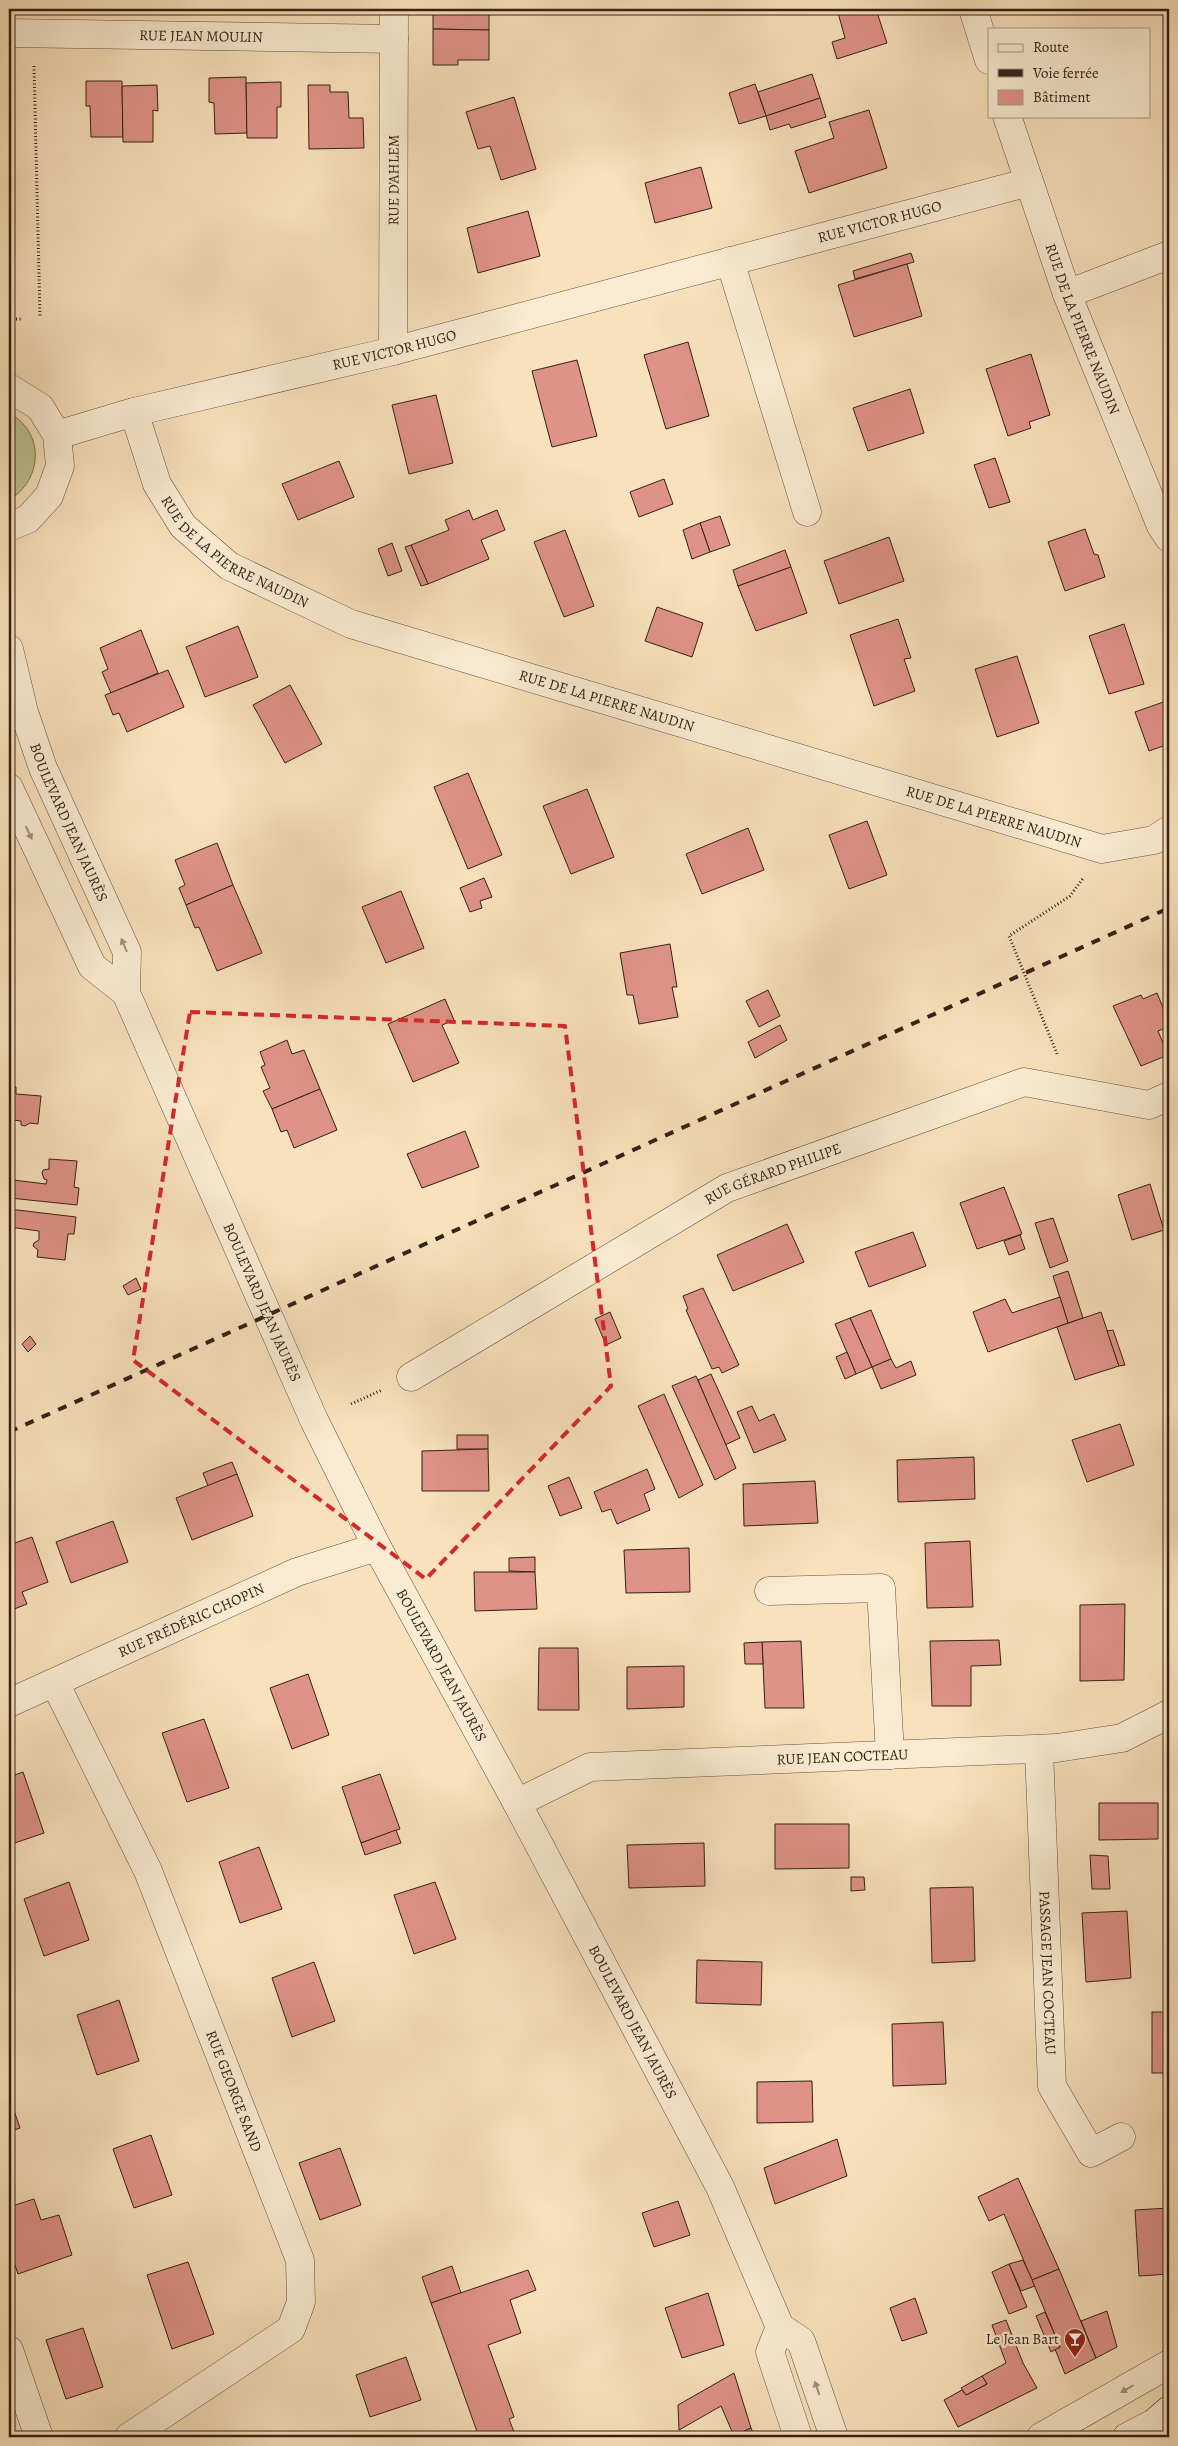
<svg xmlns="http://www.w3.org/2000/svg" width="1178" height="2446" font-family="Alegreya,serif">
<rect width="100%" height="100%" fill="#f8e1bb"/>
<filter id="stains"><feTurbulence type="fractalNoise" baseFrequency=".004" numOctaves="4"/><feColorMatrix values="0 0 0 0 .2 0 0 0 0 .09 0 0 0 0 .02 0 0 0 .5 -.17"/></filter>
<radialGradient id="worn" r=".72"><stop offset=".6" stop-color="#630" stop-opacity="0"/><stop offset="1" stop-color="#630" stop-opacity=".3"/></radialGradient>
<path fill="#bec290" stroke="#797154" d="M9 413C45 432 43 480 9 500Z"/>
<g fill="#df9288" stroke="#342017">
<path d="M433 9H489V30L433 29Z"/>
<path d="M837 9H876L887 43 837 59 832 42 845 38Z"/>
<path d="M433 29 489 30V60H458V65H433Z"/>
<path d="M812 74 820 98 766 116 758 92Z"/>
<path d="M246 77 247 133 215 134 214 103 209 102V78Z"/>
<path d="M86 81H122L123 137H91L90 106H86Z"/>
<path d="M281 82V107H277V138H247L246 83Z"/>
<path d="M755 84 766 116 739 124 729 93Z"/>
<path d="M157 85 158 111 153 110V142H123L122 86Z"/>
<path d="M308 85H330V92H348L349 118H363L364 148 309 149Z"/>
<path d="M514 97 536 169 501 180 490 146 478 149 466 112Z"/>
<path d="M820 98 826 117 791 128 789 124 770 130 766 116Z"/>
<path d="M869 110 887 168 809 193 795 151 834 138 829 122Z"/>
<path d="M701 167 712 208 655 223 645 183Z"/>
<path d="M528 211 540 256 478 273 467 228Z"/>
<path d="M911 253 914 262 855 279 853 271Z"/>
<path d="M907 264 922 316 854 337 838 285Z"/>
<path d="M688 342 709 416 666 429 644 355Z"/>
<path d="M1031 354 1050 415 1029 422 1031 428 1008 436 986 369Z"/>
<path d="M577 360 597 436 552 447 532 371Z"/>
<path d="M1169 378V393L1164 380Z"/>
<path d="M910 389 924 433 868 451 853 408Z"/>
<path d="M436 395 453 463 409 474 392 405Z"/>
<path d="M995 458 1010 502 989 508 974 465Z"/>
<path d="M339 461 354 497 298 520 282 484Z"/>
<path d="M664 479 673 504 639 517 630 492Z"/>
<path d="M469 510 473 520 497 510 505 530 481 540 489 559 428 584 411 545 449 530 445 520Z"/>
<path d="M720 516 730 545 710 552 700 523Z"/>
<path d="M700 523 710 552 692 559 683 530Z"/>
<path d="M1085 529 1094 554 1098 555 1105 577 1065 591 1048 542Z"/>
<path d="M565 530 594 606 564 617 534 542Z"/>
<path d="M889 537 904 581 839 604 824 561Z"/>
<path d="M392 543 402 571 388 576 378 549Z"/>
<path d="M411 545 428 584 421 586 405 547Z"/>
<path d="M785 550 791 567 738 586 733 570Z"/>
<path d="M791 567 807 613 756 631 738 586Z"/>
<path d="M657 607 703 623 692 657 645 641Z"/>
<path d="M898 619 911 658 904 659 915 691 874 706 850 635Z"/>
<path d="M1124 624 1144 684 1109 694 1089 636Z"/>
<path d="M238 626 258 677 205 697 186 647Z"/>
<path d="M141 630 158 673 111 693 102 672 108 669 100 648Z"/>
<path d="M1017 656 1039 723 997 737 975 669Z"/>
<path d="M168 670 184 707 127 732 119 713 113 715 105 695Z"/>
<path d="M290 685 322 744 285 763 253 705Z"/>
<path d="M1169 700V744L1149 751 1135 712Z"/>
<path d="M468 773 502 855 468 869 434 787Z"/>
<path d="M587 789 614 857 571 874 543 806Z"/>
<path d="M867 821 887 875 849 889 829 835Z"/>
<path d="M748 828 764 870 702 894 686 854Z"/>
<path d="M217 843 233 885 186 905 179 888 185 885 175 860Z"/>
<path d="M484 878 492 897 480 901 482 908 470 912 460 888Z"/>
<path d="M233 885 262 953 217 971 199 927 195 928 186 905Z"/>
<path d="M401 891 424 948 386 963 362 907Z"/>
<path d="M670 944 677 987H672L678 1017 639 1024 633 995H627L620 953Z"/>
<path d="M768 990 780 1016 759 1027 746 1001Z"/>
<path d="M1157 993 1169 1022V1027L1158 1031 1168 1055 1141 1066 1113 1006 1141 995 1143 999Z"/>
<path d="M445 999 454 1020 442 1025 459 1063 413 1082 388 1024Z"/>
<path d="M780 1025 787 1040 755 1058 748 1042Z"/>
<path d="M287 1040 292 1054 304 1050 320 1089 272 1109 263 1091 270 1088 261 1067 265 1065 260 1052Z"/>
<path d="M9 1086 16 1087V1094L41 1096 38 1124 30 1123 25 1126 21 1125V1121L13 1120 10 1154Z"/>
<path d="M320 1089 337 1130 294 1148 287 1130 281 1132 272 1109Z"/>
<path d="M465 1131 479 1167 422 1188 407 1154Z"/>
<path d="M49 1159 77 1161 74 1187 79 1188 77 1205 10 1198 13 1180 46 1184 47 1180 44 1179 42 1173 43 1170 49 1169Z"/>
<path d="M1150 1184 1164 1230 1132 1240 1118 1195Z"/>
<path d="M1004 1187 1022 1234 977 1249 960 1203Z"/>
<path d="M9 1209 76 1217 74 1234H68L65 1260 37 1257 38 1250 33 1246 34 1243 39 1240V1231L9 1227Z"/>
<path d="M1053 1218 1068 1261 1050 1268 1035 1223Z"/>
<path d="M787 1224 804 1262 733 1291 717 1255Z"/>
<path d="M913 1232 926 1266 869 1287 855 1252Z"/>
<path d="M1020 1235 1025 1249 1009 1255 1004 1241Z"/>
<path d="M1068 1271 1083 1318 1068 1323 1053 1276Z"/>
<path d="M136 1278 141 1289 128 1295 123 1286Z"/>
<path d="M703 1288 739 1365 722 1373 719 1367 712 1369 686 1310 688 1309 683 1296Z"/>
<path d="M1060 1297 1068 1323 988 1352 973 1312 1005 1299 1012 1313Z"/>
<path d="M871 1310 891 1359 872 1367 850 1318Z"/>
<path d="M610 1312 621 1338 606 1345 595 1319Z"/>
<path d="M1101 1312 1119 1366 1075 1380 1057 1327Z"/>
<path d="M850 1318 872 1367 856 1374 835 1324Z"/>
<path d="M1113 1330 1125 1365 1119 1366 1107 1331Z"/>
<path d="M30 1336 36 1344 28 1352 22 1344Z"/>
<path d="M847 1352 856 1374 845 1379 836 1357Z"/>
<path d="M891 1359 896 1368 911 1361 916 1375 881 1389 872 1367Z"/>
<path d="M711 1374 740 1438 725 1445 698 1380Z"/>
<path d="M696 1376 736 1468 715 1480 672 1386Z"/>
<path d="M664 1394 703 1485 679 1498 638 1406Z"/>
<path d="M752 1406 759 1421 774 1414 786 1440 754 1453 737 1412Z"/>
<path d="M1120 1424 1134 1465 1087 1482 1072 1440Z"/>
<rect x="457" y="1435" width="31" height="14"/>
<path d="M488 1449 489 1491H422V1451Z"/>
<path d="M974 1457 975 1499 898 1502 897 1460Z"/>
<path d="M232 1462 237 1474 208 1486 203 1473Z"/>
<path d="M647 1469 655 1489 644 1494 650 1510 617 1524 611 1509 602 1512 594 1492Z"/>
<path d="M237 1474 253 1516 192 1540 176 1498Z"/>
<path d="M569 1477 582 1508 560 1516 548 1486Z"/>
<path d="M815 1481 818 1523 744 1526 743 1484Z"/>
<path d="M113 1521 128 1562 71 1583 56 1542Z"/>
<path d="M32 1537 48 1582 22 1592 27 1604 9 1611V1545Z"/>
<path d="M970 1541 973 1607 927 1608 925 1543Z"/>
<path d="M689 1548 690 1592 626 1593 624 1550Z"/>
<path d="M535 1557V1572L509 1571V1558Z"/>
<path d="M474 1572H535L537 1609 475 1611Z"/>
<path d="M1125 1604 1124 1680 1080 1681V1605Z"/>
<path d="M999 1640 1001 1665 971 1666V1706H932L930 1641Z"/>
<path d="M801 1641 804 1708H765L762 1642Z"/>
<path d="M762 1642 763 1664H745L744 1643Z"/>
<path d="M539 1648H578L579 1710H538Z"/>
<path d="M684 1666V1707L627 1709V1667Z"/>
<path d="M308 1674 329 1735 292 1749 270 1688Z"/>
<path d="M204 1719 229 1788 187 1802 162 1733Z"/>
<path d="M23 1772 44 1833 9 1845V1777Z"/>
<path d="M380 1774 400 1829 361 1843 342 1787Z"/>
<path d="M1099 1803H1158V1839L1099 1840Z"/>
<path d="M775 1824H849V1868L775 1869Z"/>
<path d="M396 1830 401 1843 365 1855 361 1843Z"/>
<path d="M704 1843 705 1886 629 1888 627 1845Z"/>
<path d="M259 1847 282 1909 240 1923 219 1862Z"/>
<path d="M1090 1855 1108 1856 1110 1889H1092Z"/>
<path d="M851 1877H864L865 1890 851 1891Z"/>
<path d="M69 1882 89 1940 44 1956 24 1899Z"/>
<path d="M435 1882 456 1939 414 1954 394 1895Z"/>
<path d="M973 1887 975 1961 932 1963 930 1888Z"/>
<path d="M1127 1911 1131 1978 1086 1982 1082 1913Z"/>
<path d="M697 1960 762 1962 761 2005 696 2003Z"/>
<path d="M314 1962 335 2021 292 2037 272 1978Z"/>
<path d="M119 2000 139 2061 97 2075 77 2015Z"/>
<rect x="1152" y="2012" width="17" height="61"/>
<path d="M943 2022 946 2084 893 2086 892 2024Z"/>
<path d="M812 2081 813 2122 757 2123V2082Z"/>
<path d="M9 2096 20 2128 9 2132Z"/>
<path d="M151 2135 172 2195 134 2208 113 2149Z"/>
<path d="M837 2139 847 2176 775 2204 764 2168Z"/>
<path d="M340 2148 361 2205 320 2220 299 2163Z"/>
<path d="M1018 2178 1059 2269 1032 2280 1004 2214 989 2221 978 2197Z"/>
<path d="M34 2199 41 2220 59 2215 72 2255 18 2274 9 2247V2207Z"/>
<path d="M678 2201 690 2235 654 2247 642 2213Z"/>
<path d="M1169 2208V2274L1139 2276 1135 2210Z"/>
<path d="M1023 2260 1035 2286 1021 2291 1009 2264Z"/>
<path d="M188 2262 214 2334 172 2349 147 2275Z"/>
<path d="M1009 2264 1027 2307 1009 2314 992 2272Z"/>
<path d="M452 2266 461 2293 431 2303 422 2277Z"/>
<path d="M1059 2269 1096 2358 1065 2374 1055 2349 1060 2347 1032 2280Z"/>
<path d="M528 2270 536 2290 510 2300 521 2333 488 2345 514 2417 509 2419 516 2437H479L431 2303Z"/>
<path d="M708 2293 724 2345 682 2358 665 2308Z"/>
<path d="M915 2298 927 2333 902 2341 890 2308Z"/>
<path d="M1107 2311 1117 2347 1096 2358 1081 2321Z"/>
<path d="M1045 2312 1060 2347 1051 2352 1036 2316Z"/>
<path d="M1006 2320 1023 2363 1037 2388 958 2427 944 2400 962 2390 966 2395 987 2384 982 2376 1006 2363 992 2325Z"/>
<path d="M83 2328 103 2387 66 2399 46 2340Z"/>
<path d="M406 2357 421 2400 370 2417 356 2375Z"/>
<path d="M734 2373 751 2428 734 2436 721 2406 679 2430 678 2405Z"/>
<path d="M982 2376 987 2384 966 2395 961 2388Z"/>
<path d="M751 2428 755 2437H730L734 2436Z"/>
<path d="M291 2431 293 2437H274Z"/>
</g>
<g fill="none" stroke-linecap="round" stroke-linejoin="round">
<g stroke="#655040" stroke-width="29">
<g id="minor">
<path d="M973 9 989 60"/>
<path id="s1" d="M9 33 394 39"/>
<path id="s2" d="M1007 116 1067 294 1161 526 1169 538"/>
<path d="M730 261 807 512"/>
<path d="M1067 294 1169 255"/>
<path id="s3" d="M393 351 394 9"/>
<path id="s4" d="M134 412 157 484 183 526 229 566 351 624 1102 849 1154 840 1169 830"/>
<path id="s5" d="M57 435 134 412 393 351 1029 182"/>
<path id="s6" d="M411 1377 727 1188 1024 1082 1149 1105 1169 1096"/>
<path d="M769 1591 881 1588 890 1755"/>
<path id="s7" d="M55 1683 148 1871 300 2260 301 2302 291 2329 129 2437"/>
<path id="s8" d="M9 1703 297 1572 377 1547"/>
<path id="s9" d="M1039 1749 1052 2086 1091 2153 1121 2137"/>
<path id="s10" d="M517 1803 590 1767 1057 1748 1122 1738 1169 1714"/>
<path d="M9 2350 39 2437"/>
</g>
</g>
<g stroke="#655040" stroke-width="29">
<g id="tertiary">
<path d="M9 388 40 407 57 435 60 466 49 496 28 519 9 527"/>
<path id="s11" d="M9 649 24 712 43 768 127 952 126 993 314 1420 377 1547 517 1803 720 2187 780 2327 801 2341 834 2437"/>
<path d="M9 788 92 966 126 993"/>
<path d="M780 2327 770 2352 798 2437"/>
</g>
</g>
<g stroke="#342017" stroke-width="29">
<g id="secondary">
<path d="M1041 2437 1169 2364"/>
<path d="M1127 2437 1154 2423 1169 2410"/>
</g>
</g>
<g stroke="#342017" stroke-width="3" stroke-dasharray="1 2.5" stroke-linecap="butt">
<path d="M34 66 40 317"/>
<path d="M9 319H21"/>
<path d="M1057 1054 1009 936 1070 896 1084 877"/>
<path d="M351 1404 382 1390"/>
</g>
<use href="#minor" stroke="#faecd3" stroke-width="28"/>
<use href="#tertiary" stroke="#faecd3" stroke-width="28"/>
<use href="#secondary" stroke="#faecd3" stroke-width="28"/>
<path stroke="#342017" stroke-width="4" stroke-dasharray="9 9" stroke-linecap="butt" d="M9 1432 1169 908"/>
</g>
<defs><path id="oneway-solid" d="M-6-.8H1V-3.2L6.5 0L1 3.2V.8H-6Z" transform="scale(1.25)"/></defs>
<g fill="#a1907e">
<use href="#oneway-solid" transform="translate(29 833) rotate(65)"/>
<use href="#oneway-solid" transform="translate(124 945) rotate(-113)"/>
<use href="#oneway-solid" transform="translate(817 2388) rotate(-109)"/>
<use href="#oneway-solid" transform="translate(1127 2389) rotate(150)"/>
</g>
<path fill="none" stroke="#d62828" stroke-width="4" stroke-dasharray="10 6" stroke-linejoin="round" d="M190 1012 565 1026 611 1386 426 1579 133 1360Z"/>
<defs>
<g id="bar-pin" transform="scale(1.125)"><path d="M0 17L-7.5 6A9.5 9.5 0 1 1 7.5 6Z" fill="#8f2418" stroke="#faecd3"/><path d="M-6-5H6L.8 .8V4.5H3.5V6h-7V4.5H-.8V.8Z" fill="#fff"/></g>
</defs>
<g fill-rule="evenodd">
<use href="#bar-pin" x="1075" y="2339"/>
</g>
<g text-anchor="middle" dominant-baseline="central" stroke-width="4.5" stroke-linejoin="round" paint-order="stroke">
<g font-size="15" fill="#342017" stroke="#faecd3">
<text stroke="none"><textPath href="#s1" startOffset="192">RUE JEAN MOULIN</textPath></text>
<text stroke="none"><textPath href="#s3" startOffset="171">RUE D'AHLEM</textPath></text>
<text stroke="none"><textPath href="#s5" startOffset="850">RUE VICTOR HUGO</textPath></text>
<text stroke="none"><textPath href="#s2" startOffset="226">RUE DE LA PIERRE NAUDIN</textPath></text>
<text stroke="none"><textPath href="#s5" startOffset="348">RUE VICTOR HUGO</textPath></text>
<text stroke="none"><textPath href="#s4" startOffset="182">RUE DE LA PIERRE NAUDIN</textPath></text>
<text stroke="none"><textPath href="#s4" startOffset="588">RUE DE LA PIERRE NAUDIN</textPath></text>
<text stroke="none"><textPath href="#s4" startOffset="992">RUE DE LA PIERRE NAUDIN</textPath></text>
<text stroke="none"><textPath href="#s11" startOffset="184">BOULEVARD JEAN JAURÈS</textPath></text>
<text stroke="none"><textPath href="#s6" startOffset="416">RUE GÉRARD PHILIPE</textPath></text>
<text stroke="none"><textPath href="#s11" startOffset="705">BOULEVARD JEAN JAURÈS</textPath></text>
<text stroke="none"><textPath href="#s8" startOffset="200">RUE FRÉDÉRIC CHOPIN</textPath></text>
<text stroke="none"><textPath href="#s11" startOffset="1110">BOULEVARD JEAN JAURÈS</textPath></text>
<text stroke="none"><textPath href="#s10" startOffset="334">RUE JEAN COCTEAU</textPath></text>
<text stroke="none"><textPath href="#s9" startOffset="224">PASSAGE JEAN COCTEAU</textPath></text>
<text stroke="none"><textPath href="#s11" startOffset="1515">BOULEVARD JEAN JAURÈS</textPath></text>
<text stroke="none"><textPath href="#s7" startOffset="446">RUE GEORGE SAND</textPath></text>
</g>
<g font-size="15" fill="#342017" stroke="#faecd3" text-anchor="end">
<text x="1059" y="2339">Le Jean Bart</text>
</g>
</g>
<rect width="1178" height="2446" fill="none" stroke="#f8e1bb" stroke-width="30"/>
<rect x="10" y="10" width="1158" height="2426" fill="none" stroke="#342017" stroke-width="2.5"/>
<rect x="15" y="15" width="1148" height="2416" fill="none" stroke="#342017"/>
<rect x="988" y="28" width="162" height="90" fill="#faecd3" stroke="#ab9a88"/>
<rect x="998" y="44" width="25" height="8" fill="#faecd3" stroke="#ab9a88"/>
<text x="1033" y="52" font-size="15" fill="#342017">Route</text>
<rect x="998" y="69" width="25" height="8" fill="#342017" stroke="#ab9a88"/>
<text x="1033" y="78" font-size="15" fill="#342017">Voie ferrée</text>
<rect x="998" y="90" width="25" height="15" fill="#df9288" stroke="#ab9a88"/>
<text x="1033" y="102" font-size="15" fill="#342017">Bâtiment</text>
<rect width="100%" height="100%" filter="url(#stains)"/>
<rect width="100%" height="100%" fill="url(#worn)"/>
</svg>
